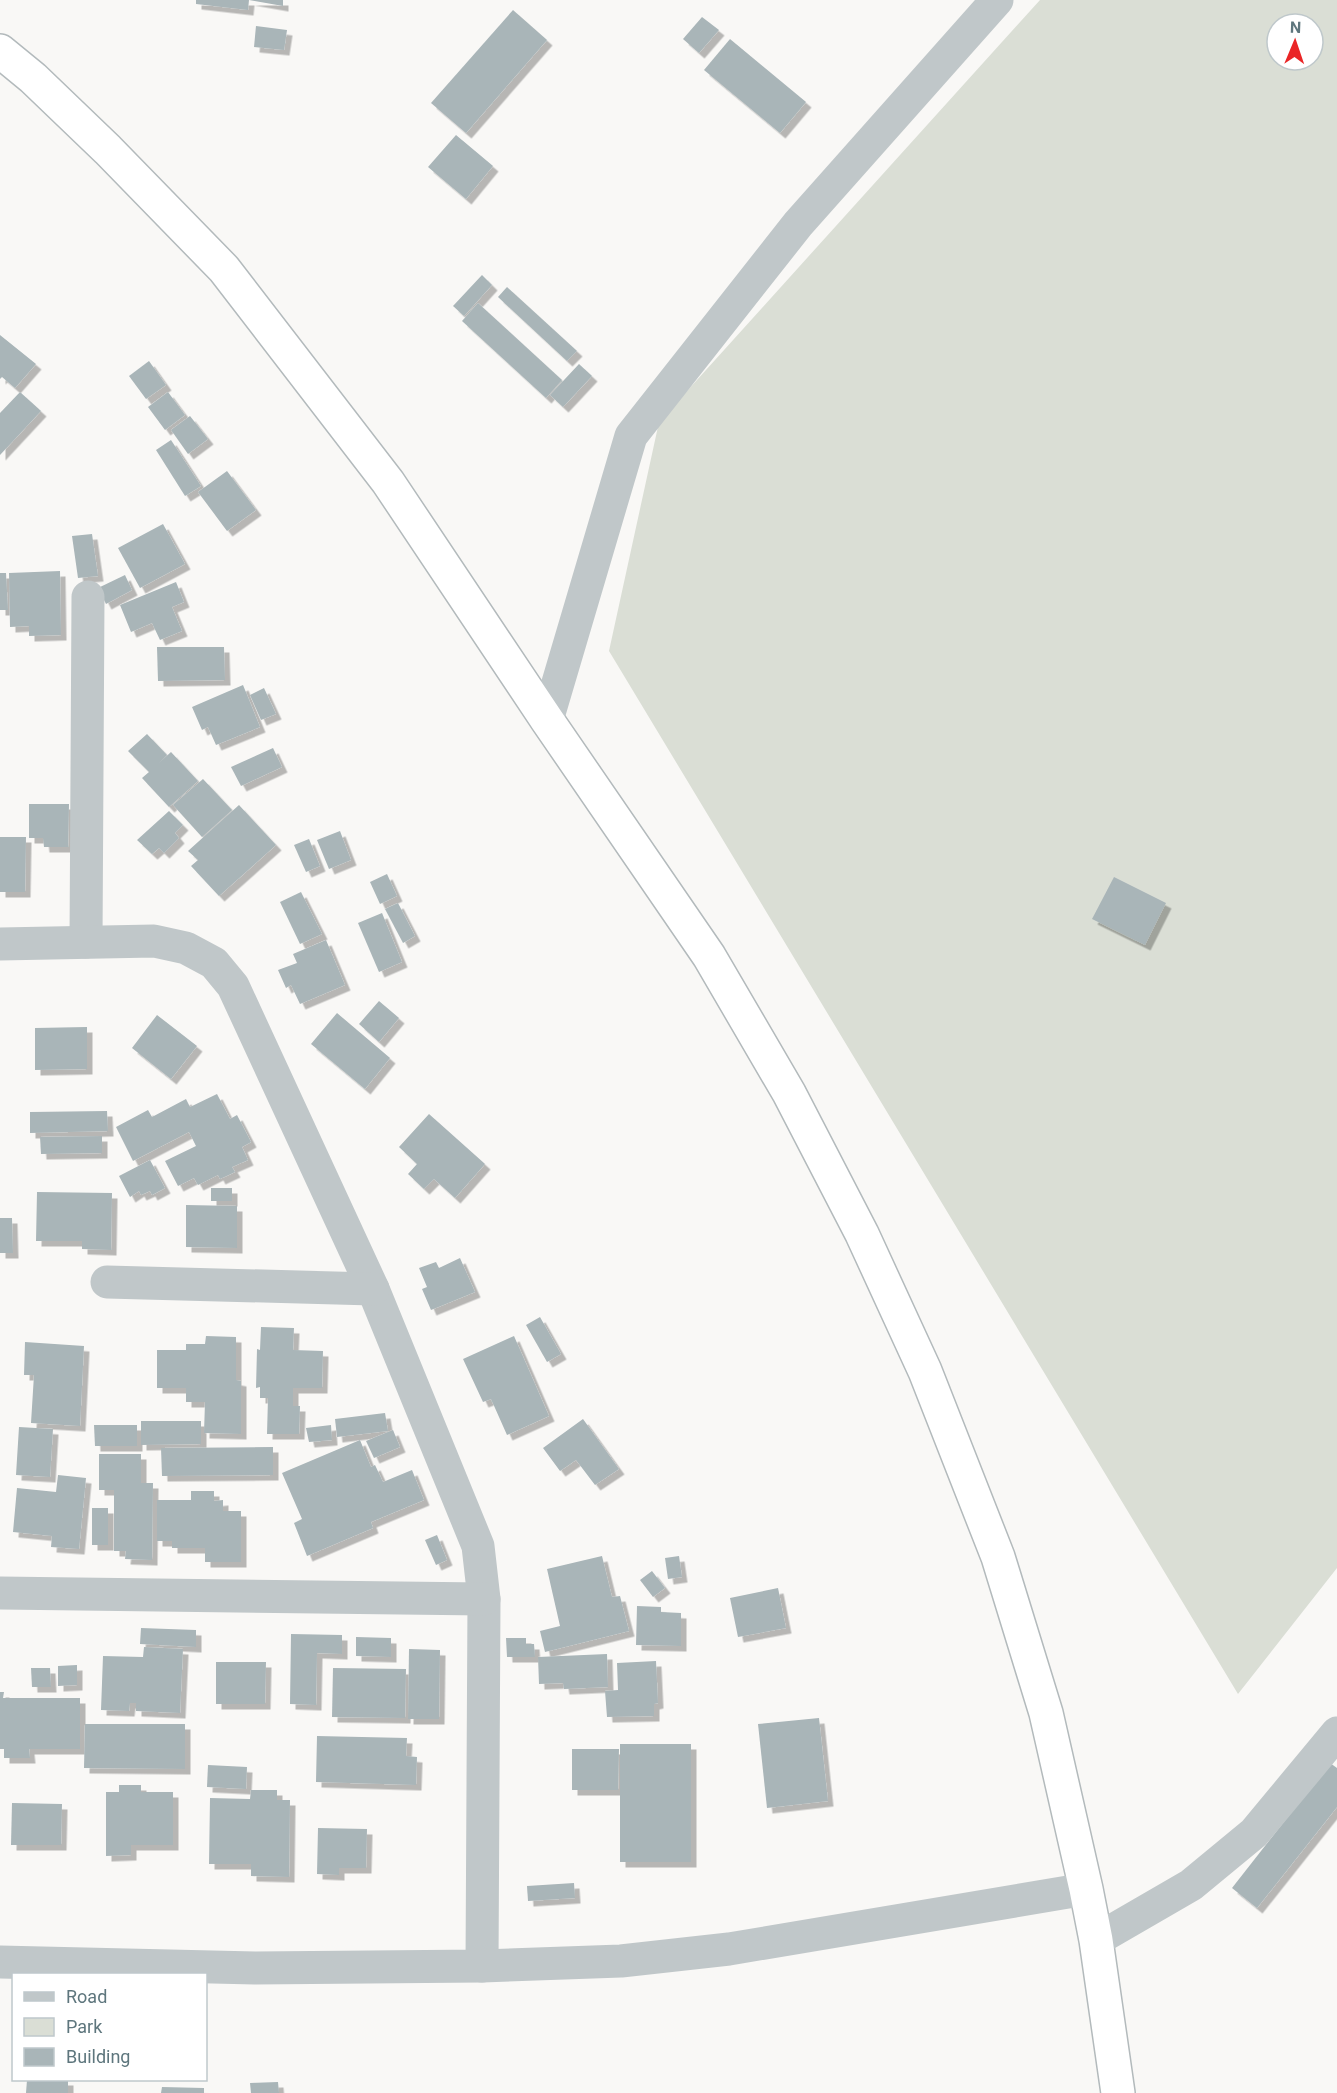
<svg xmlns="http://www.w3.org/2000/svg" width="1337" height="2093" font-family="Roboto,sans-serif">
<defs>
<filter id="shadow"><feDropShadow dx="5.5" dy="5.5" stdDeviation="0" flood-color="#0004"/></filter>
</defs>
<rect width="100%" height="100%" fill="#f9f8f6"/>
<path fill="#daded5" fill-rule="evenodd" d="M1040 0H1337V1568L1238 1694 609 651 659 422ZM1277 24H1313V60H1277Z"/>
<g fill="#a9b5b8" filter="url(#shadow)">
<path d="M196 0H249L248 10 196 4Z"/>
<path d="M249 0H283V6Z"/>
<path d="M513 10 547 40 466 133 431 103Z"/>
<path d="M702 17 719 30 699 53 683 39Z"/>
<path d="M256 26 287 30 284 50 254 47Z"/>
<path d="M730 39 806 102 780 133 704 70Z"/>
<path d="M456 135 493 166 466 199 428 167Z"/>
<path d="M482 275 492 285 464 316 453 306Z"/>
<path d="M507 287 577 351 567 361 498 297Z"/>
<path d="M478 303 562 380 546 398 462 321Z"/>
<path d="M0 335 36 364 15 388 2 377 0 379Z"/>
<path d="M149 361 166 385 146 399 129 376Z"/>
<path d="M579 364 592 376 563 407 550 395Z"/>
<path d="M20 392 41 411 0 455V413Z"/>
<path d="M168 392 185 415 165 430 148 407Z"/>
<path d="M190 416 208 439 188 454 171 430Z"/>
<path d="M171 440 201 486 185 496 156 450Z"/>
<path d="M227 471 256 510 227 531 198 492Z"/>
<path d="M163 524 185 564 140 588 118 548Z"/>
<path d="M92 534 98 576 78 578 72 536Z"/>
<path d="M60 571 61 635 29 636V626L10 627 9 573Z"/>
<path d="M0 573H6L8 610H0Z"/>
<path d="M125 575 132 590 106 604 98 588Z"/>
<path d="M176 582 184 602 172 607 182 631 160 640 152 623 131 632 120 605Z"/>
<path d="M157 647H224L225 680 158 681Z"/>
<path d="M243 685 260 727 216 745 208 727 202 730 192 707Z"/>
<path d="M264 688 276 714 261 720 250 695Z"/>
<path d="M147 734 167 755 159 763 171 752 198 781 169 807 142 778 149 772 128 751Z"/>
<path d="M273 748 282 767 241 786 231 767Z"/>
<path d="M203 779 232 810 202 837 173 805Z"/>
<path d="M29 804H69L68 847H44L43 838H29Z"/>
<path d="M239 805 276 845 219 896 191 866 198 860 188 851Z"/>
<path d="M169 811 183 825 175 833 179 838 164 853 159 848 152 854 137 840Z"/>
<path d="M340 831 351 860 329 869 317 840Z"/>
<path d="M0 837H26L25 892H0Z"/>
<path d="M309 839 320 866 306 872 294 845Z"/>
<path d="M387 874 397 896 380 904 370 882Z"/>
<path d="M1114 877 1166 903 1145 945 1092 919Z"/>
<path d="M301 892 322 934 300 944 280 902Z"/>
<path d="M398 903 415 936 403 943 385 909Z"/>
<path d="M382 913 402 962 379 972 358 923Z"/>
<path d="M326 940 345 985 300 1004 291 985 286 988 278 970 297 963 293 954Z"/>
<path d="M379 1001 399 1018 379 1042 359 1024Z"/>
<path d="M337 1013 390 1058 365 1089 311 1044Z"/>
<path d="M157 1015 197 1046 171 1079 132 1048Z"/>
<path d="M87 1027V1069L35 1070V1028Z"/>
<path d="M217 1094 230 1119 237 1115 251 1142 242 1147 248 1160 232 1167 235 1172 220 1179 218 1175 198 1185 194 1178 178 1186 165 1161 196 1146 189 1132 133 1161 116 1127 148 1110 152 1117 186 1099 190 1107Z"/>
<path d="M107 1111 108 1131 30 1133V1112Z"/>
<path d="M429 1114 485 1164 455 1198 434 1179 424 1189 408 1174 417 1164 399 1147Z"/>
<path d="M102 1136V1153L41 1154 40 1137Z"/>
<path d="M150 1160 165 1188 152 1195 150 1191 141 1195 139 1191 130 1197 119 1176Z"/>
<rect x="211" y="1188" width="21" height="13"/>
<path d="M37 1192 112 1193 111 1250 82 1249V1241H36Z"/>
<path d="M186 1205 237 1206V1248L186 1247Z"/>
<path d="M0 1218H12L13 1253H0Z"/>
<path d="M460 1258 475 1292 431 1310 422 1289 427 1287 419 1268 436 1262 439 1268Z"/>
<path d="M540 1317 561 1354 547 1362 526 1325Z"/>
<path d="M261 1327 294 1328 293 1350 323 1351 322 1388H293V1406H300L299 1434H267L268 1398H260V1387L256 1388 257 1349 260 1350Z"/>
<path d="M206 1336 236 1337V1380L241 1381V1434L204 1433 205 1402H186V1388H157V1350H186V1344H205Z"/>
<path d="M514 1336 549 1416 507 1435 491 1399 483 1402 463 1359Z"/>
<path d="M25 1342 84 1346 80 1426 31 1423 34 1375H24Z"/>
<path d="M385 1413 388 1431 337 1437 335 1419Z"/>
<path d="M583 1419 619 1469 595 1485 576 1460 560 1471 543 1448Z"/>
<path d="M141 1421H201V1444L141 1445Z"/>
<path d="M94 1425H137V1446H95Z"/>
<path d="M331 1425 332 1440 309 1442 306 1428Z"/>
<path d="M19 1427 53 1429 50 1477 16 1475Z"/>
<path d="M393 1430 400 1447 374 1458 366 1441Z"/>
<path d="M360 1440 371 1467 375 1465 383 1482 412 1470 424 1500 371 1522 373 1528 307 1556 294 1523 302 1519 282 1473Z"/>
<path d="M273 1447V1475L162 1476 161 1448Z"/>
<path d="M99 1454H141V1483H153L152 1560 125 1559 126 1551H114V1490H99Z"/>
<path d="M58 1475 86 1478 79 1549 51 1547 52 1536 13 1532 17 1488 56 1492Z"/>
<path d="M191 1491H214V1501L223 1500V1511H241V1562H205V1548H172V1541H157V1500H191Z"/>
<rect x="92" y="1508" width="16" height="37"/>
<path d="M437 1535 447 1560 436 1565 425 1540Z"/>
<path d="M602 1556 612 1597 620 1596 629 1631 545 1652 540 1631 560 1626 547 1569Z"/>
<path d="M679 1556 682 1577 668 1579 665 1558Z"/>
<path d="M652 1571 665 1588 653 1597 640 1580Z"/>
<path d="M778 1588 786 1628 738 1637 730 1598Z"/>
<path d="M637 1606 661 1607V1612L681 1613V1646L636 1645Z"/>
<path d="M141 1628 196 1630V1647L140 1644Z"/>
<path d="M291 1634 342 1635V1654L317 1653 316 1705 290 1704Z"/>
<path d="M356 1637 391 1638V1657L356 1656Z"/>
<path d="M506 1638H526V1644H534L535 1657H507Z"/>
<path d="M144 1647 183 1649 180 1713 136 1711V1703H130L129 1711 101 1710 103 1656 143 1657Z"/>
<path d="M409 1649 440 1650 439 1719H408Z"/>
<path d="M607 1654 608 1687 564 1689 563 1683 539 1684 538 1657Z"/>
<path d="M656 1661 658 1703 654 1704V1716L607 1717 605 1691 618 1690 617 1663Z"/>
<path d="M216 1662H266L265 1704H216Z"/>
<path d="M77 1665V1685L58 1686V1666Z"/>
<path d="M31 1668H50L51 1687H32Z"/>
<path d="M333 1668 406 1669 405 1718 332 1717Z"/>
<path d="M0 1692H4L3 1698H80V1749H29L30 1758H4V1749H0Z"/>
<path d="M819 1718 828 1801 767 1808 758 1724Z"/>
<path d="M85 1724H185V1769L84 1768Z"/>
<path d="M317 1736 407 1738 406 1756 417 1757 416 1785 316 1782Z"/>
<rect x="620" y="1744" width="71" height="118"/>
<path d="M572 1749H619L618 1790H572Z"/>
<path d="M1330 1763 1337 1768V1807L1257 1908 1232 1888Z"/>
<path d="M208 1765 247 1767 246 1789 207 1787Z"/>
<path d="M119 1785H141V1792H173V1845H131V1855L106 1856V1792H119Z"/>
<path d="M251 1790H277V1800H290L289 1877 251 1876V1864H209L210 1798 250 1799Z"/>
<path d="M12 1803 62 1804 61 1845H11Z"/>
<path d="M318 1828 367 1829 366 1868H339V1875L317 1874Z"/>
<path d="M574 1883 575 1898 528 1901 527 1886Z"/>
<path d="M27 2080H68V2093H26Z"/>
<path d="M278 2082 279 2093H251L250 2083Z"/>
<path d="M162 2087 204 2088V2093H161Z"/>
</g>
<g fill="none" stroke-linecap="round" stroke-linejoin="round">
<g stroke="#b3babc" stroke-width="36">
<path id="trunk" d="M0 51 33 78 108 150 224 269 388 482 547 720 709 956 789 1093 862 1234 925 1371 998 1557 1046 1713 1086 1889 1096 1940 1118 2093"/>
</g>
<g stroke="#c0c7c9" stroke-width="33">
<path d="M547 720 631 436 798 224 997 0"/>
<path d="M86 942 88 597"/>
<path d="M0 944 154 941 186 948 214 963 233 986 373 1289 478 1546 484 1599 482 1966"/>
<path d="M107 1282 373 1289"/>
<path d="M0 1593 484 1599"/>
<path d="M1096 1940 1191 1885 1254 1833 1337 1733"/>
</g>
<path stroke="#c0c7c9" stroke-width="33" d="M0 1962 255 1968 482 1966 621 1961 729 1949 1086 1889"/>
<use href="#trunk" stroke="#fff" stroke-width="33"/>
</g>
<rect x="12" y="1973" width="195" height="108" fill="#ffffff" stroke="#bfc8cb" stroke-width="1.5"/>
<rect x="24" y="1992" width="30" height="9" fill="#c0c7c9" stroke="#bfc8cb" stroke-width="1.5"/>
<text x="66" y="2003" font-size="18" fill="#5e767d">Road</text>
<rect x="24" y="2018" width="30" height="18" fill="#daded5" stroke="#bfc8cb" stroke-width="1.5"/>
<text x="66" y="2033" font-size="18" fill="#5e767d">Park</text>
<rect x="24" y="2048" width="30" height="18" fill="#a9b5b8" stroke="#bfc8cb" stroke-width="1.5"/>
<text x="66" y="2063" font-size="18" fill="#5e767d">Building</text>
<g transform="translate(1295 42) rotate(2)"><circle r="28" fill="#ffffff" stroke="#bfc8cb" stroke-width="1.5"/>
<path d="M0-4.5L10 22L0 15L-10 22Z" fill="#ea2526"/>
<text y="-9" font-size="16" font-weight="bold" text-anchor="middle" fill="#5e767d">N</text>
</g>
</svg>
